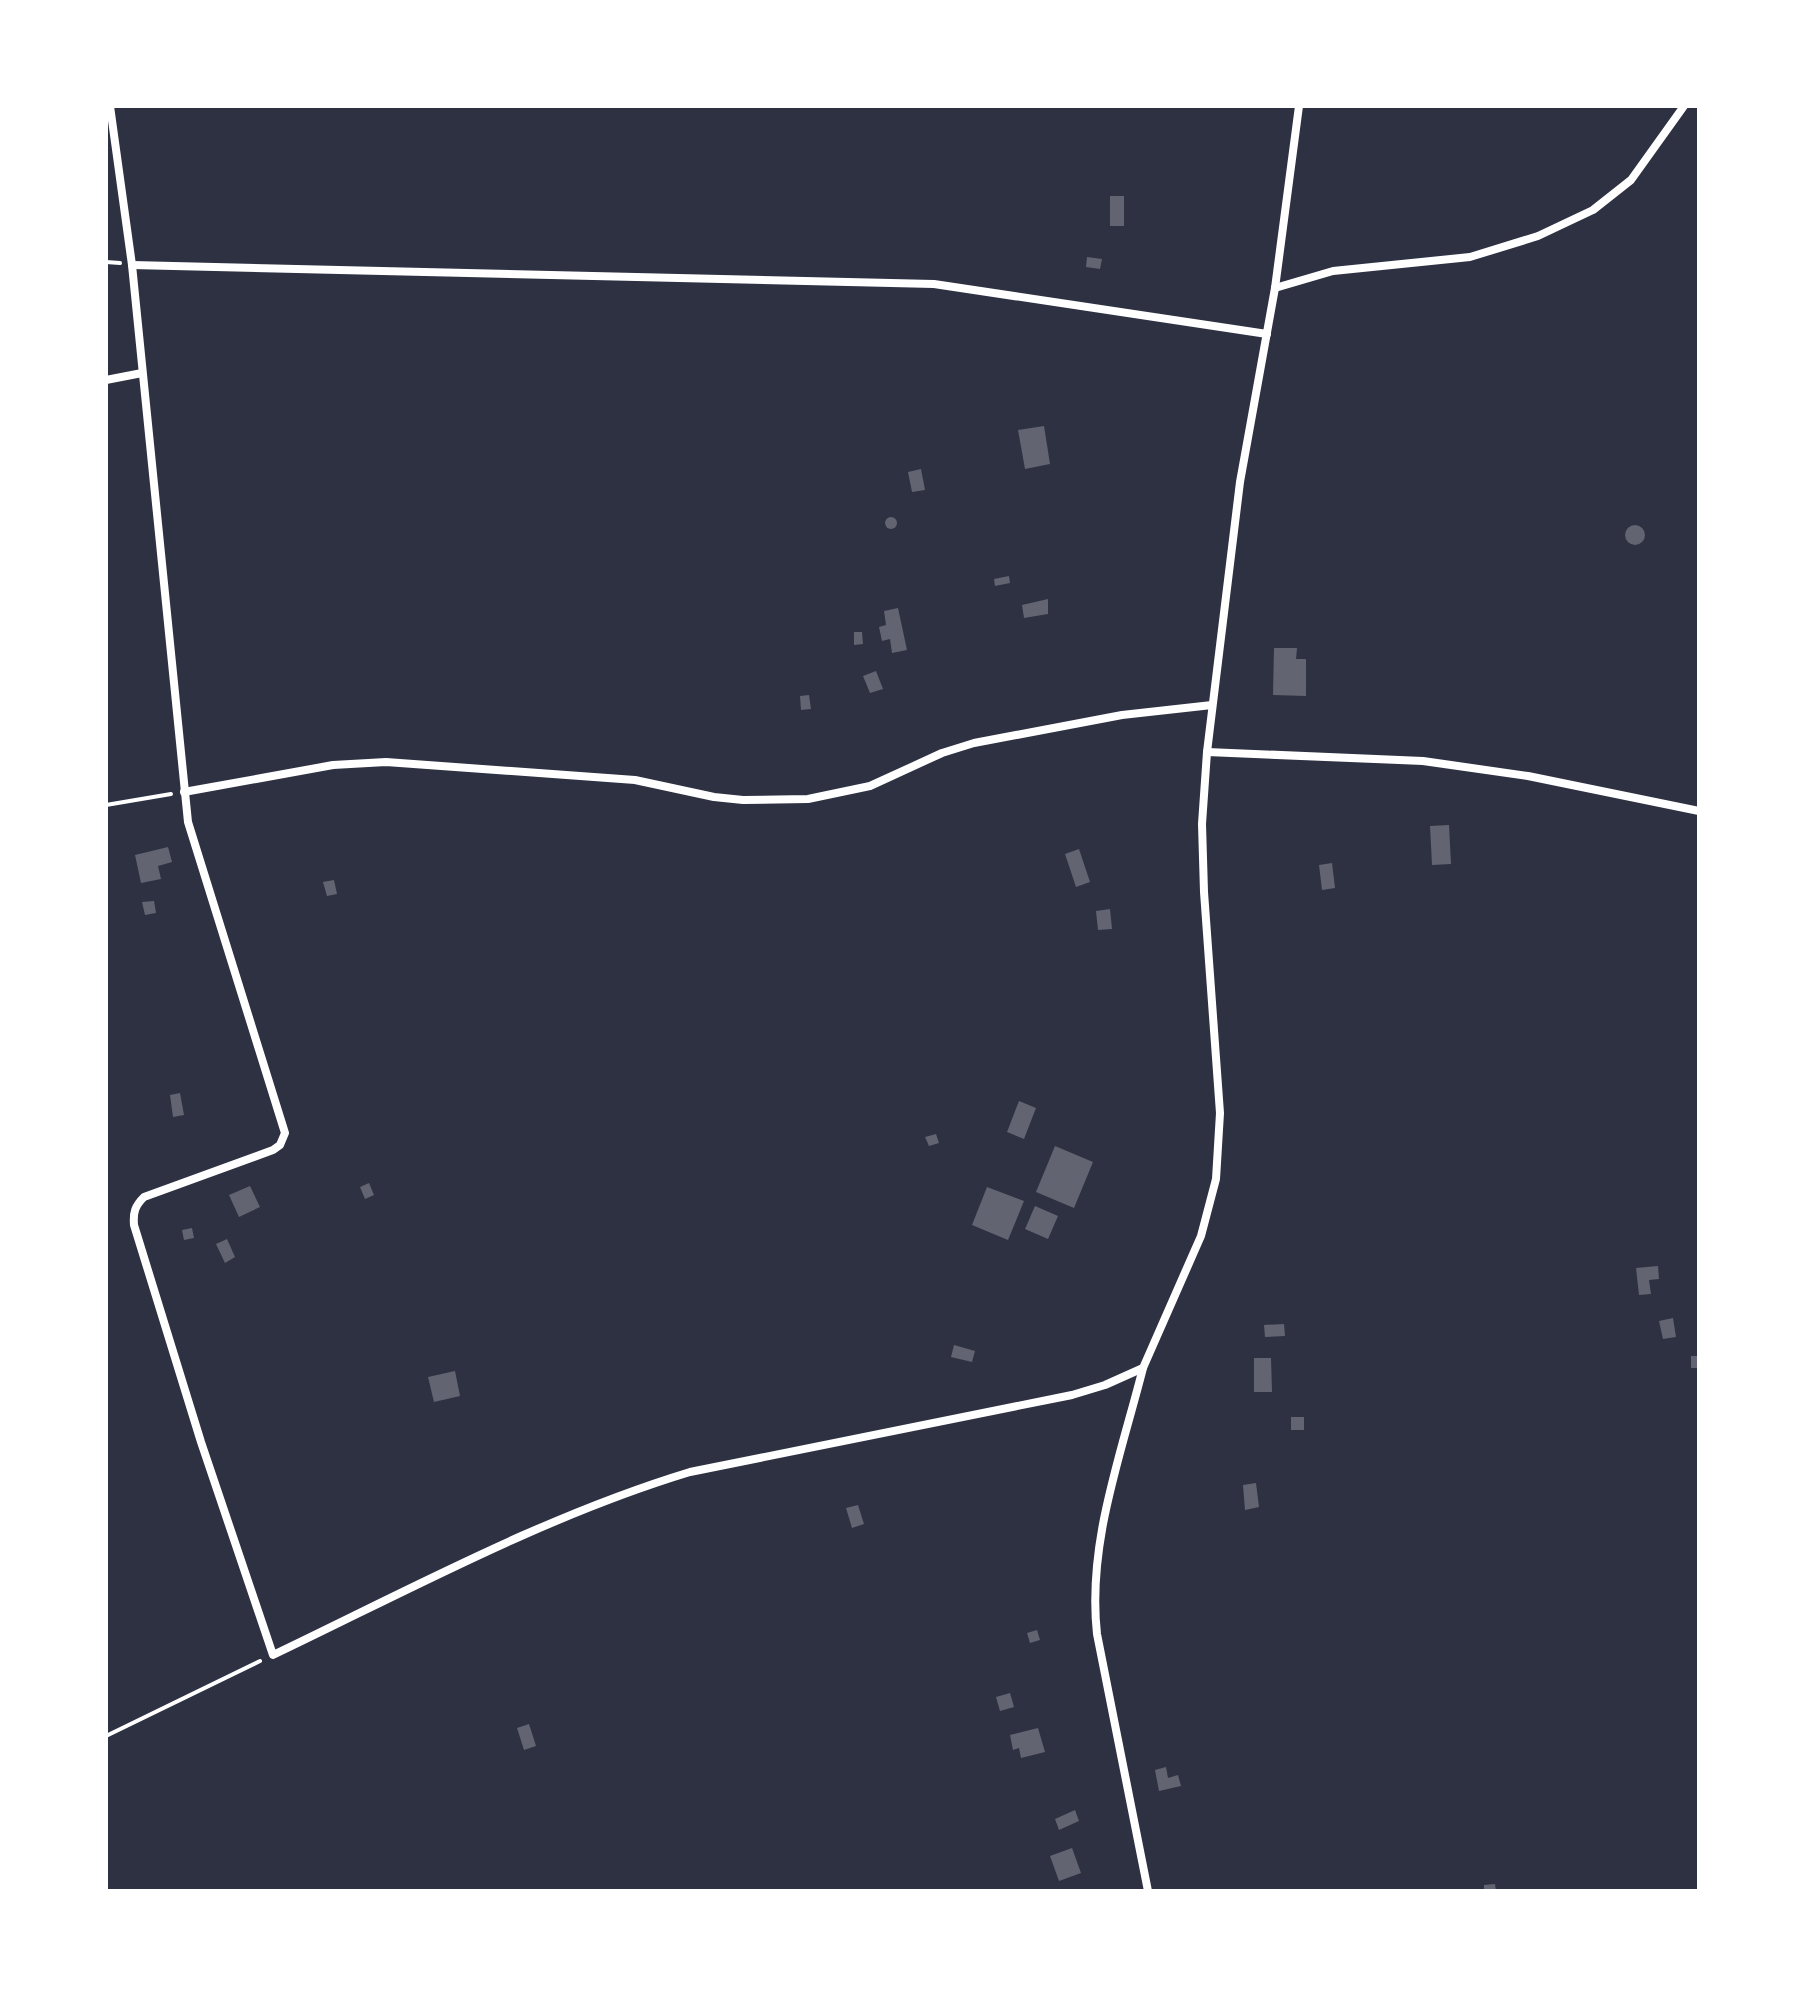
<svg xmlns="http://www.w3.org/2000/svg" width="1805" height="1997" font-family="'Exo 2',sans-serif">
<rect width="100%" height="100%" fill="#2d3142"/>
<g fill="#626471">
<rect x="1110" y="196" width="14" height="30"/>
<path d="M1087 257 1102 259 1100 269 1086 267Z"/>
<path d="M1044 426 1050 464 1025 469 1018 430Z"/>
<path d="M921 469 925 490 912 492 908 472Z"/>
<circle cx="891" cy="523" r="6"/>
<circle cx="1635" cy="535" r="10"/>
<path d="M1009 576 1010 583 995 586 994 579Z"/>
<path d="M1048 599V614L1024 618 1022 605Z"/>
<path d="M898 608 907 650 892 653 890 639 882 641 879 627 886 625 884 611Z"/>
<path d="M854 632H862L863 644 854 645Z"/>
<path d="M1274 648H1297L1296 659H1306V696L1273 695Z"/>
<path d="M876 671 883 689 870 693 863 676Z"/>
<path d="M809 695 811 709 801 710 800 696Z"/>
<path d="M1449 825 1451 864 1432 865 1430 826Z"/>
<path d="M168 847 172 862 158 866 161 879 141 883 135 855Z"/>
<path d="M1079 849 1090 882 1076 887 1065 854Z"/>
<path d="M1332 863 1335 888 1322 890 1319 865Z"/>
<path d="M334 880 337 894 327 896 323 882Z"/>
<path d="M154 901 156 913 145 915 142 902Z"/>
<path d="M1110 909 1112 929 1098 930 1096 911Z"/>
<path d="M180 1093 184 1115 173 1117 170 1095Z"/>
<path d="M1019 1101 1036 1108 1024 1139 1007 1132Z"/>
<path d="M936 1134 939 1143 929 1146 925 1137Z"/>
<path d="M1055 1146 1093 1162 1074 1208 1036 1192Z"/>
<path d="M369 1183 374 1195 365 1199 360 1187Z"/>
<path d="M250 1186 260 1207 239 1217 229 1195Z"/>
<path d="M987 1187 1024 1201 1008 1240 972 1225Z"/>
<path d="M1035 1206 1058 1216 1048 1239 1025 1229Z"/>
<path d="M192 1228 194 1238 184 1240 182 1230Z"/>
<path d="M227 1239 235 1257 225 1263 216 1244Z"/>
<path d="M1658 1266 1659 1279 1649 1280 1651 1294 1639 1295 1636 1268Z"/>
<path d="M1673 1318 1676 1337 1663 1339 1659 1321Z"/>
<path d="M1284 1324 1285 1336 1265 1337 1264 1325Z"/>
<path d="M954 1345 975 1351 972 1362 951 1357Z"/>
<rect x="1691" y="1356" width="8" height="12"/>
<path d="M1254 1358H1271L1272 1392H1254Z"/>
<path d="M455 1371 460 1396 434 1402 428 1377Z"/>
<rect x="1291" y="1417" width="13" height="13"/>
<path d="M1256 1483 1259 1507 1245 1510 1243 1485Z"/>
<path d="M858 1505 864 1524 852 1528 846 1508Z"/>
<path d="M1037 1630 1040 1640 1030 1643 1027 1633Z"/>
<path d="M1010 1693 1014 1707 1000 1711 996 1697Z"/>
<path d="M529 1724 536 1746 524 1750 517 1728Z"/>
<path d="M1038 1728 1045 1752 1021 1758 1019 1748 1013 1750 1010 1735Z"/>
<path d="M1166 1767 1168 1778 1178 1775 1181 1786 1159 1791 1155 1770Z"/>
<path d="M1075 1810 1079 1821 1059 1830 1055 1819Z"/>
<path d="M1072 1848 1081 1873 1059 1881 1050 1856Z"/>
<path d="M1495 1884 1496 1891H1484V1885Z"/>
</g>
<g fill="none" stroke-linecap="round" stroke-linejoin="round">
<g stroke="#fff" stroke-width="4">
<path d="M106 262 120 263"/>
<path d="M106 805 171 794"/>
<path d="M106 1736 260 1661"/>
</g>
<g stroke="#fff" stroke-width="8">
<path d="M110 106 132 265 188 822 285 1133 280 1145 273 1150 144 1197C135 1206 133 1212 134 1225L201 1442 273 1655C409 1590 545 1516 690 1472L1072 1395 1105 1385 1143 1368 1201 1236 1216 1179 1220 1113 1204 892 1202 824 1207 752 1240 482 1275 288 1299 106"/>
<path d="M132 265 934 284 1267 334"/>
<path d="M1275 288 1333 271 1470 257 1538 236 1593 210 1631 180 1684 106"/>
<path d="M106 380 142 373"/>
<path d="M1207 752 1423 761 1528 776 1699 811"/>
<path d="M184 792 333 765 386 762 635 780 714 797 743 800 808 799 870 786 942 753 974 743 1122 715 1212 705"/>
<path d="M1143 1368C1121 1455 1087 1544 1097 1634L1148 1891"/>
</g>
</g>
<rect width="1805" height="1997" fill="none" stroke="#ffffff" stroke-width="216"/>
</svg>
